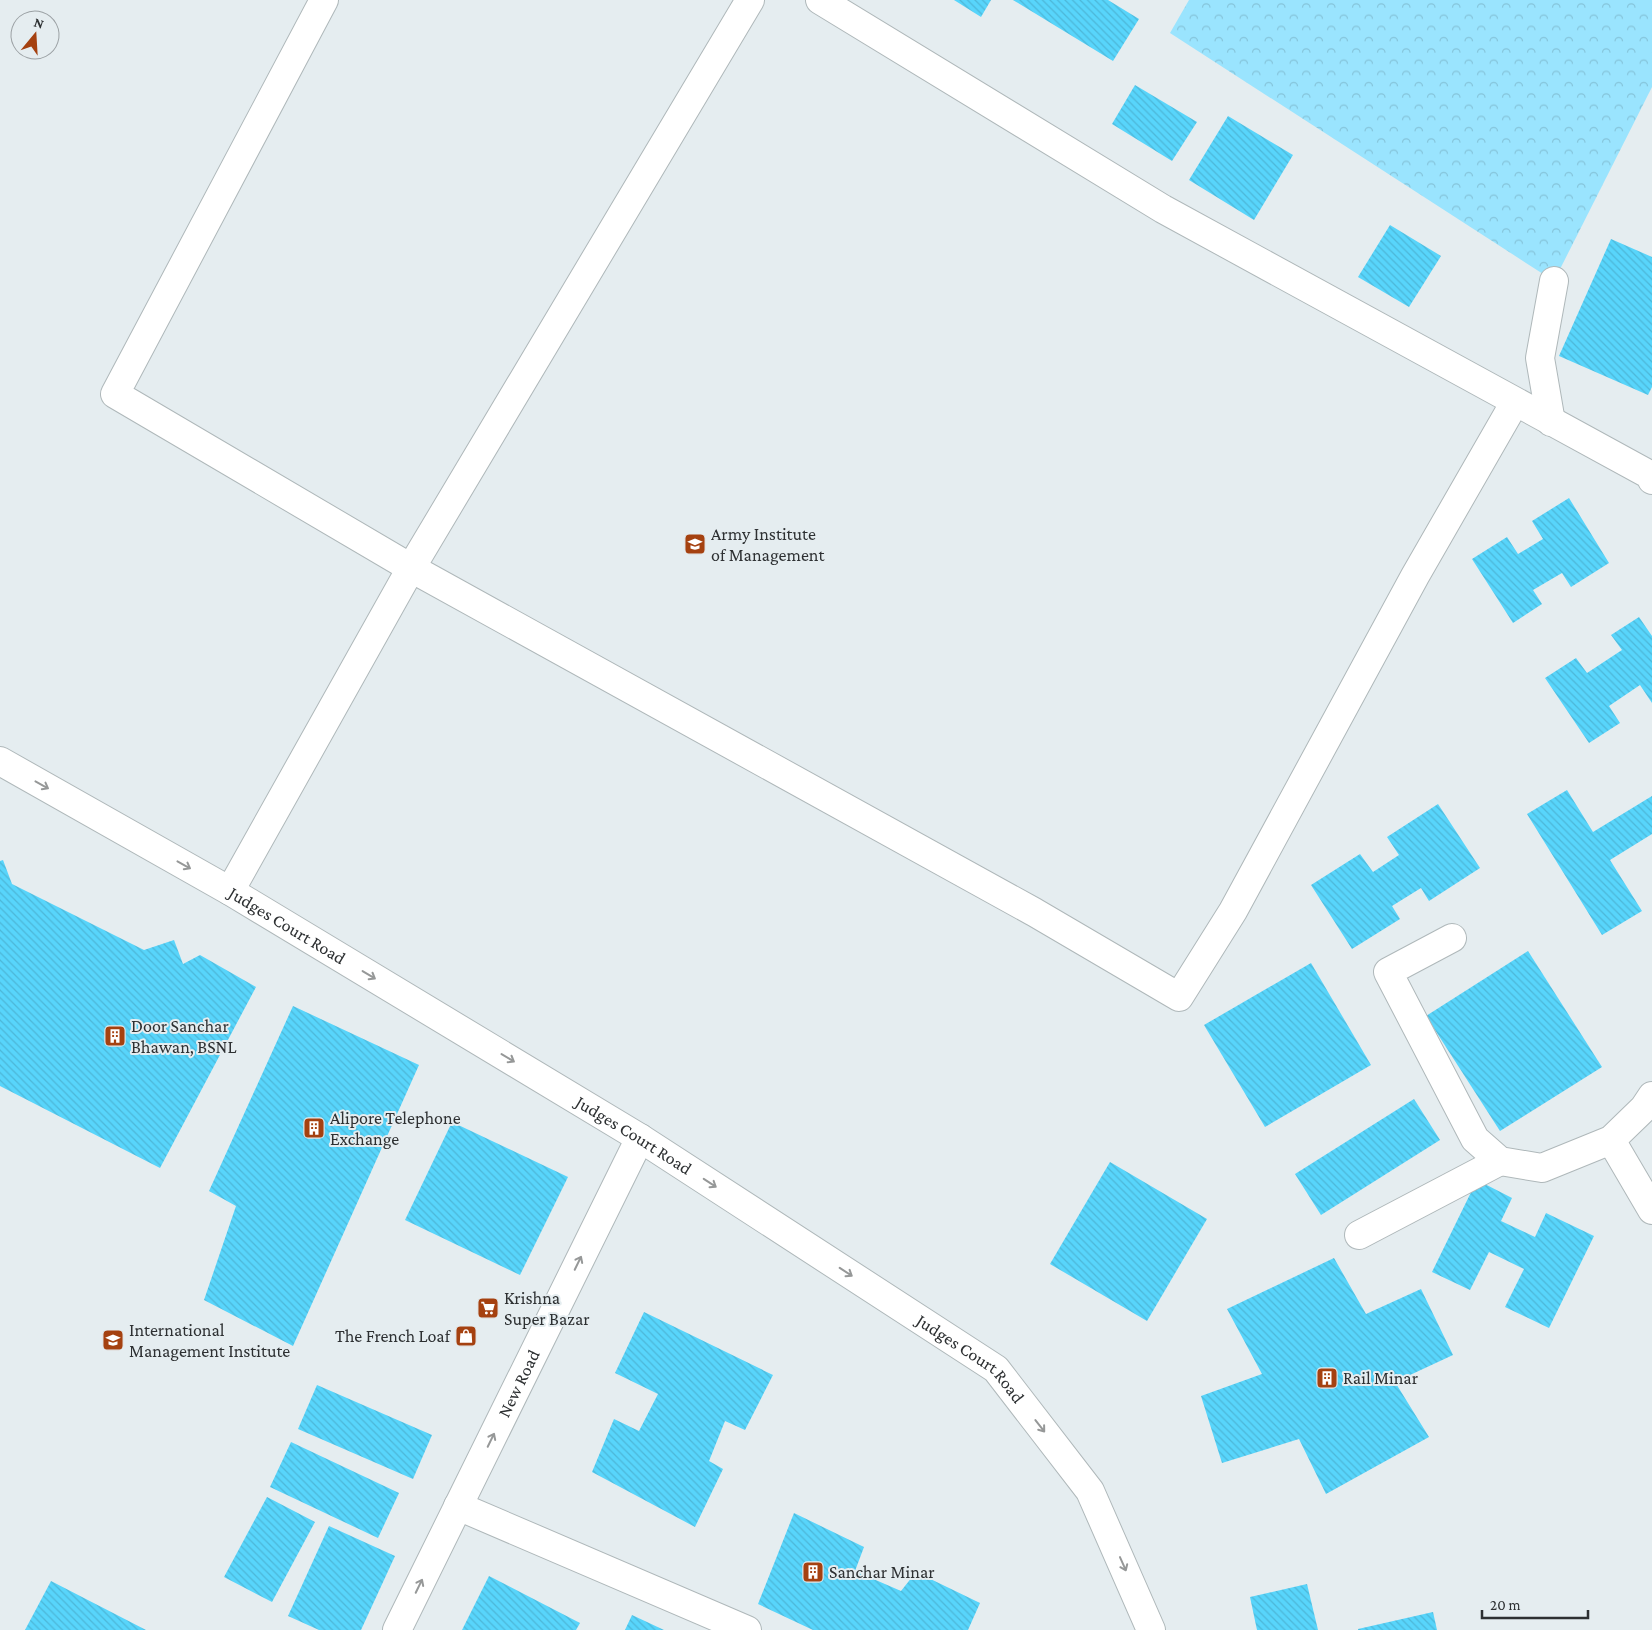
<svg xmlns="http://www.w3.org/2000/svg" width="1652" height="1630" font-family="'Crimson Pro',serif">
<defs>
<pattern id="park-crowns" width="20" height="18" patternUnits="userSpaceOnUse" patternTransform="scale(1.25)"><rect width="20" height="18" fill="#9ae4fe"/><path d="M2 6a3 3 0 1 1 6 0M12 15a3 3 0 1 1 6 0" fill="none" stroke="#85c4da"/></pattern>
<pattern id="building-back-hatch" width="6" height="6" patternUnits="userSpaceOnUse" patternTransform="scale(1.25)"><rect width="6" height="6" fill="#58d5fb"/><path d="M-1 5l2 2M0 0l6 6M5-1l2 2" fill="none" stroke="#4db7d8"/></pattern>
</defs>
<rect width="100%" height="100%" fill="#e5edf0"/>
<path fill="url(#park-crowns)" d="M1189 0H1652V87L1554 281 1170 33Z"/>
<g fill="url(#building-back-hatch)">
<path d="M954 0H991L981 17Z"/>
<path d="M1013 0H1108L1139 19 1113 61Z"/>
<path d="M1135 85 1197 122 1172 161 1112 124Z"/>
<path d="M1228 116 1293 155 1254 220 1189 180Z"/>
<path d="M1390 225 1441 256 1409 307 1358 277Z"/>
<path d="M1611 239 1652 257V387L1648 395 1559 356Z"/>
<path d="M1569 498 1609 563 1571 587 1562 573 1533 590 1542 604 1513 623 1472 559 1507 537 1518 554 1543 539 1532 521Z"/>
<path d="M1639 617 1652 636V703L1640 685 1609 706 1620 723 1589 743 1545 678 1576 658 1587 673 1622 650 1611 635Z"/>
<path d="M1567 790 1593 832 1652 796V834L1610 860 1642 911 1602 935 1527 814Z"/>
<path d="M1438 804 1480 868 1429 901 1421 888 1392 906 1400 919 1352 949 1311 885 1360 854 1373 872 1399 855 1387 837Z"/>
<path d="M3 860 12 884 144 950 174 940 183 964 200 955 256 987 160 1168 0 1086V861Z"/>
<path d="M1528 951 1602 1067 1500 1131 1426 1016Z"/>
<path d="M1311 963 1371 1065 1265 1127 1204 1025Z"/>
<path d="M293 1006 419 1065 293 1346 204 1300 236 1206 209 1191Z"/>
<path d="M1414 1099 1440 1140 1321 1215 1295 1174Z"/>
<path d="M452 1122 568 1177 520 1275 405 1220Z"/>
<path d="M1110 1162 1207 1219 1147 1321 1050 1264Z"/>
<path d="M1477 1180 1512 1198 1501 1221 1535 1237 1546 1213 1594 1236 1549 1328 1505 1307 1524 1269 1489 1252 1470 1290 1432 1272Z"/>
<path d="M1334 1258 1366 1314 1421 1289 1453 1355 1395 1382 1429 1437 1326 1494 1299 1439 1222 1463 1201 1396 1262 1374 1227 1309Z"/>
<path d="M644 1312 773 1375 745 1430 725 1421 709 1461 723 1469 695 1527 592 1472 614 1419 639 1431 658 1394 615 1373Z"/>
<path d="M317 1385 432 1435 413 1479 298 1429Z"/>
<path d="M291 1442 399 1493 378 1538 270 1487Z"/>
<path d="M267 1497 315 1522 272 1602 224 1577Z"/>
<path d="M794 1513 864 1547 855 1571 901 1591 916 1572 980 1603 968 1630H813L758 1604Z"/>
<path d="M329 1526 395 1556 361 1630H319L288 1616Z"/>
<path d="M489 1576 580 1623 576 1630H462Z"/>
<path d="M51 1581 146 1630H25Z"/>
<path d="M1307 1584 1318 1630H1257L1250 1597Z"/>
<path d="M1433 1612 1437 1630H1358V1629Z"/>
<path d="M632 1615 664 1630H625Z"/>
</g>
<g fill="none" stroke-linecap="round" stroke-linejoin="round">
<g stroke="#afb8ba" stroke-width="30">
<g id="minor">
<path d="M324 0 115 394 411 568 750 0"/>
<path d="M820 0 1163 209 1650 475 1652 480"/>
<path d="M1551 422 1540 358 1554 281"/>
<path d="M230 891 411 568 1034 912 1179 997 1233 911 1415 576 1515 402"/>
<path d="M1452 938 1388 972 1475 1139 1500 1161 1542 1168 1611 1140 1644 1108 1652 1096"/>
<path d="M1611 1140 1652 1210"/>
<path d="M1359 1235 1500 1161"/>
<path d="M458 1506 747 1630"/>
</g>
</g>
<g stroke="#afb8ba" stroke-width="30">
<g id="major">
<path id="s1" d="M397 1630 640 1138"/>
</g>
</g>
<g stroke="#afb8ba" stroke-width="30">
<g id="highway">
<path id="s2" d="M0 761 230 891 640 1138 996 1369 1090 1491 1151 1630"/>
</g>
</g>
<use href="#minor" stroke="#fff" stroke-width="28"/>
<use href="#major" stroke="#fff" stroke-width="28"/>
<use href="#highway" stroke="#fff" stroke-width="28"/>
</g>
<defs><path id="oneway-shaft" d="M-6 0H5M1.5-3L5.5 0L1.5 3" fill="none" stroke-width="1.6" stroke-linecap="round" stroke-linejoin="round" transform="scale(1.25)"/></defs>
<g stroke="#969898">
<use href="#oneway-shaft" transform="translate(42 785) rotate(29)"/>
<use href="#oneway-shaft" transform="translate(184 865) rotate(29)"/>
<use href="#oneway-shaft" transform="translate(369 975) rotate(31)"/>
<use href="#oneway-shaft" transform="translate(508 1058) rotate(31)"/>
<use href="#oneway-shaft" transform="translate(710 1183) rotate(33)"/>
<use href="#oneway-shaft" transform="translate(578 1263) rotate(-64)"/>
<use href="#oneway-shaft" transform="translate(846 1272) rotate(33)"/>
<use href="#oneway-shaft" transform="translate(1040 1426) rotate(52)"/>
<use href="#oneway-shaft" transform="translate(491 1440) rotate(-64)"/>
<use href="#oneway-shaft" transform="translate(1123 1564) rotate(66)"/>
<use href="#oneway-shaft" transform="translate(419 1586) rotate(-64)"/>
</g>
<defs>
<g id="university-square" transform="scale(1.125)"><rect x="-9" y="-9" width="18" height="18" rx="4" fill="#a54110" stroke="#e5edf0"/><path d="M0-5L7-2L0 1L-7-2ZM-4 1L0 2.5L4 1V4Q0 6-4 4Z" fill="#fff"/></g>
<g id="building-square" transform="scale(1.125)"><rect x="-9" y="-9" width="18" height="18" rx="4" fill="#a54110" stroke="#e5edf0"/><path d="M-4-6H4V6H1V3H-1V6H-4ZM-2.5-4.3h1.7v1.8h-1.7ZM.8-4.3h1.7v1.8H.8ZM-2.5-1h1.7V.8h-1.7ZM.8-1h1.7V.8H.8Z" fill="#fff"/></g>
<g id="supermarket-square" transform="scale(1.125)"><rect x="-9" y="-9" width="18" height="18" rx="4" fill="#a54110" stroke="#e5edf0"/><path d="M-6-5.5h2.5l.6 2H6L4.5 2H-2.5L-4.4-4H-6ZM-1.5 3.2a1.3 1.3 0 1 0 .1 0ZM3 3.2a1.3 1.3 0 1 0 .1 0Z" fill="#fff"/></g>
<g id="shop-square" transform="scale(1.125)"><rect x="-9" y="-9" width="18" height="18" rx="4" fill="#a54110" stroke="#e5edf0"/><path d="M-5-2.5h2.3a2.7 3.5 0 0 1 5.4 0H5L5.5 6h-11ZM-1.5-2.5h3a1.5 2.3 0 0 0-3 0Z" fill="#fff"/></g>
</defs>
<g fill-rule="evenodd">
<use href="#university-square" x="695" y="544"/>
<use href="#building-square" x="115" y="1036"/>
<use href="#building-square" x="314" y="1128"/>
<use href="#supermarket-square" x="488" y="1308"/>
<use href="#shop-square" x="466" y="1336"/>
<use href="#university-square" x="113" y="1340"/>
<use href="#building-square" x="1327" y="1378"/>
<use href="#building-square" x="813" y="1572"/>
</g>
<g text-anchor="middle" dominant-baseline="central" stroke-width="4" stroke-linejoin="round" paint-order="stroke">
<g font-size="18" fill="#2d3032" stroke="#e5edf0" text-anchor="start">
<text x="711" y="534">Army Institute<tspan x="711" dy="21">of Management</tspan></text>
<text x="131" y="1026">Door Sanchar<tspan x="131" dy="21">Bhawan, BSNL</tspan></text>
<text x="330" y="1118">Alipore Telephone<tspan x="330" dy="21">Exchange</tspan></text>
<text x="504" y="1298">Krishna<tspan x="504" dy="21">Super Bazar</tspan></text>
<text x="129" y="1330">International<tspan x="129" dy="21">Management Institute</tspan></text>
<text x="450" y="1336" text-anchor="end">The French Loaf</text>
<text x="1343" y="1378">Rail Minar</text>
<text x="829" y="1572">Sanchar Minar</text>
</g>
<g font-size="18" fill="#2d3032" stroke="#e5edf0">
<text stroke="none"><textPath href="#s2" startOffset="331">Judges Court Road</textPath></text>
<text stroke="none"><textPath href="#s2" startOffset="736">Judges Court Road</textPath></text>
<text stroke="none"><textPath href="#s2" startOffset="1141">Judges Court Road</textPath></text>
<text stroke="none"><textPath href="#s1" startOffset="275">New Road</textPath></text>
</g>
</g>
<g transform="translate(35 35) rotate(18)"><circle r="24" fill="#e5edf0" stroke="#9ba1a4"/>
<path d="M0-4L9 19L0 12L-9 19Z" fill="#a54110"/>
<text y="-8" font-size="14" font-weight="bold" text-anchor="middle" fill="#2d3032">N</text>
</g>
<path d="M1482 1610v8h106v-8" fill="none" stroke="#2d3032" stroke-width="2.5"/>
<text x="1490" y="1610" font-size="15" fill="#2d3032" stroke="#e5edf0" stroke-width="4" paint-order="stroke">20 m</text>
</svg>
